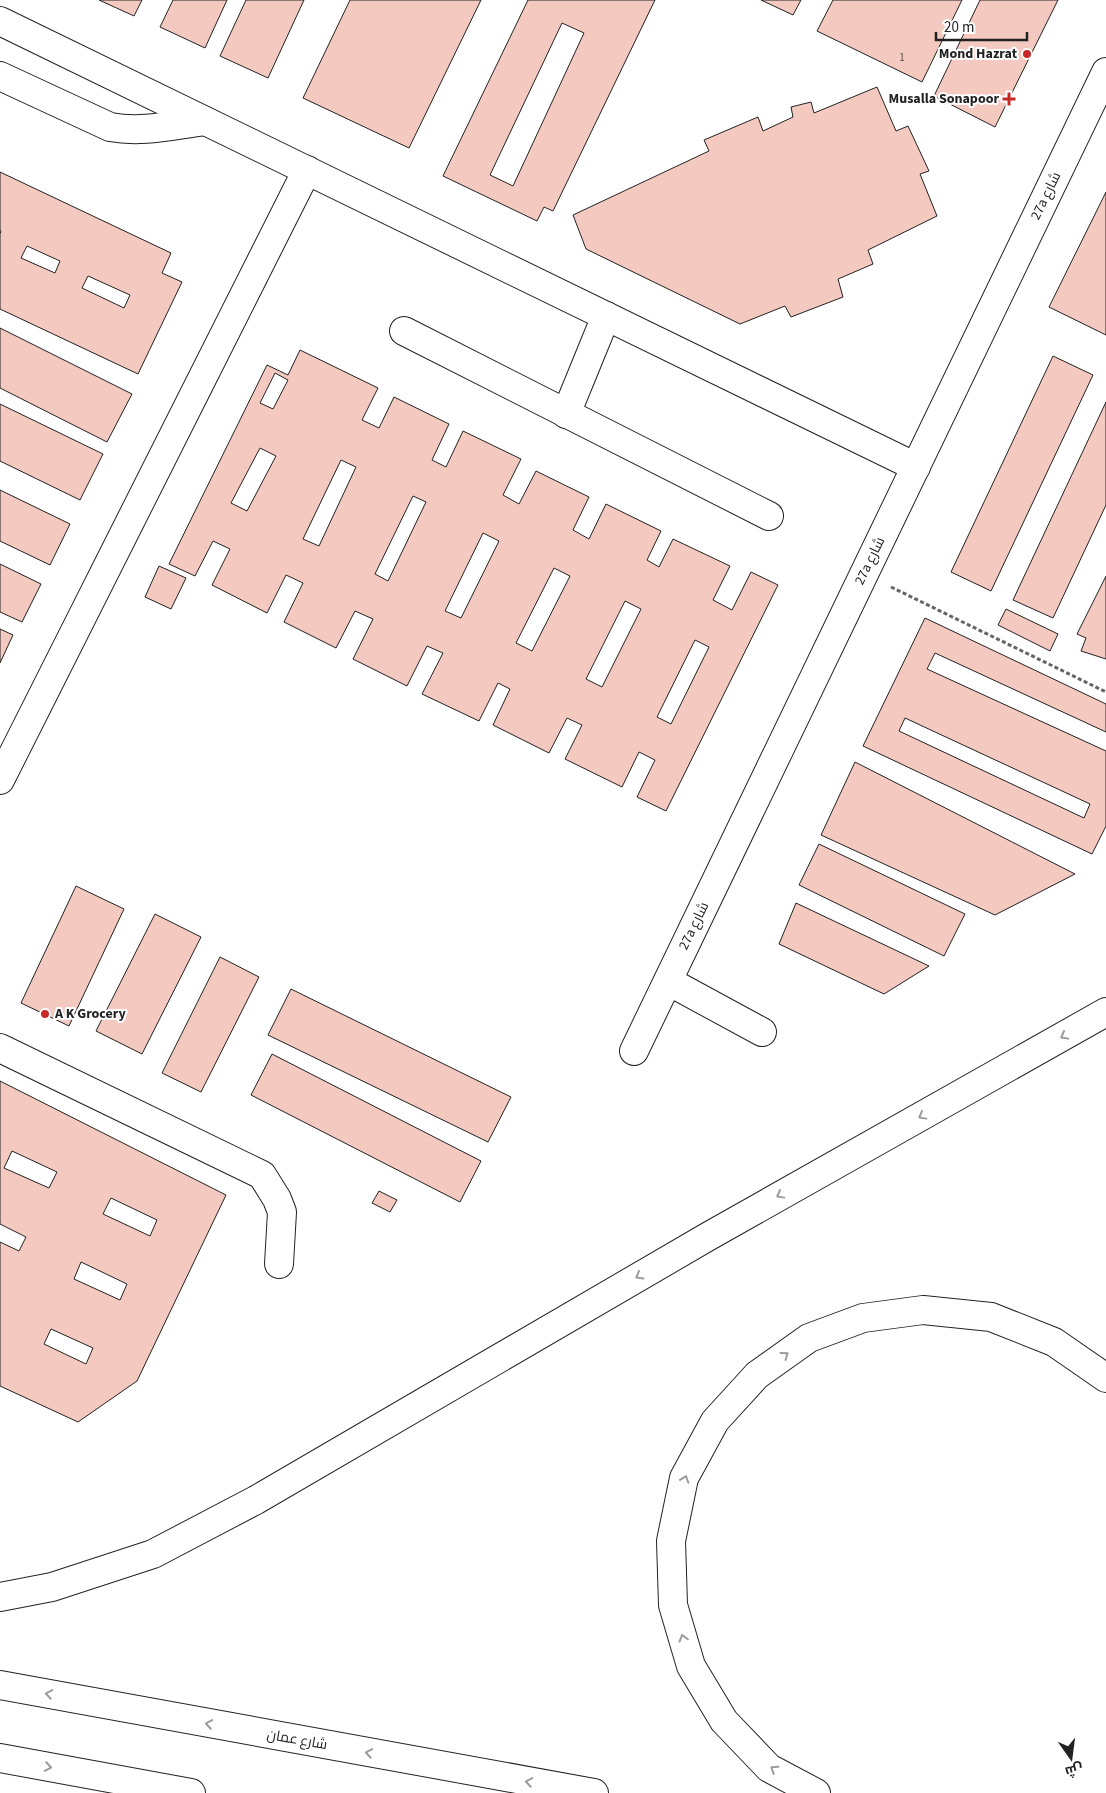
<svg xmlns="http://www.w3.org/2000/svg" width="1106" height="1793" font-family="'Source Sans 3',Cairo,sans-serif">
<rect width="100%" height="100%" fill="#fff"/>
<g fill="#f3c9c0" stroke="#222" fill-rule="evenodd">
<path d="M99 0H142L134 16Z"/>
<path d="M173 0H227L205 48 160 27Z"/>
<path d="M246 0H304L268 78 220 56Z"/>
<path d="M350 0H481L409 148 303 98Z"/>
<path d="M528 0H655L553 211 544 207 537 221 443 176ZM562 23 584 33 513 186 490 175Z"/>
<path d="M761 0H801L793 15Z"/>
<path d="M833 0H962L922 82 817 31Z"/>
<path d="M980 0H1058L995 127 934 96Z"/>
<path d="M877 87 896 131 908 126 929 171 920 174 937 216 868 250 873 264 838 279 843 297 791 317 785 306 740 324 586 249 573 215 709 151 704 140 758 117 763 131 793 117 791 107 811 102 814 113Z"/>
<path d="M0 172 171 253 162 273 182 282 138 374 0 309V234L1 231 0 230ZM27 246 60 261 55 273 21 258ZM88 276 130 295 124 308 82 288Z"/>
<path d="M1106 192V335L1049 307Z"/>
<path d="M0 328 132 394 107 442 0 388Z"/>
<path d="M300 350 378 388 362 420 379 428 394 397 449 424 432 460 446 467 463 431 521 459 503 495 519 504 536 471 589 497 573 530 589 539 606 504 661 531 647 560 659 567 673 539 730 566 713 600 732 610 751 572 778 585 666 811 637 797 655 760 639 752 622 787 565 759 582 725 567 718 549 753 493 725 510 689 498 683 479 721 422 694 443 653 427 646 407 686 353 659 373 619 355 611 336 648 284 622 303 583 286 575 267 613 212 585 230 549 213 541 195 576 169 564 267 365 288 375ZM275 373 288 380 273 409 260 403ZM260 448 276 456 247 511 231 503ZM341 460 356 467 319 546 303 539ZM413 496 426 502 388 581 375 574ZM483 533 499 541 461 618 445 611ZM554 568 570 576 532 651 516 643ZM625 601 641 609 602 687 586 679ZM695 640 709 647 671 724 657 717Z"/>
<path d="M1053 356 1093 375 991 591 951 572Z"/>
<path d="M1106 402V505L1053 618 1013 600Z"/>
<path d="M0 404 103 454 80 500 0 461Z"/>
<path d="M0 490 70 524 50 565 0 541Z"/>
<path d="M0 564 41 584 22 622 0 612Z"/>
<path d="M159 566 186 578 171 609 145 597Z"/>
<path d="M1106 576V659L1081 651 1086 638 1077 634Z"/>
<path d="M1006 609 1058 634 1050 651 998 625Z"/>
<path d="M925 618 1106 704V732L935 653 927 669 1106 751V826L1092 854 863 746ZM905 718 1090 804 1084 818 899 731Z"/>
<path d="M0 629 13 635 0 663Z"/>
<path d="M855 762 1075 874 995 915 821 835Z"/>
<path d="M819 844 965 914 944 956 799 885Z"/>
<path d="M76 886 124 909 69 1026 21 1003Z"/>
<path d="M796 903 929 966 884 994 779 944Z"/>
<path d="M155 914 201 937 142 1054 96 1031Z"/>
<path d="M220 957 259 977 201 1092 162 1073Z"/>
<path d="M291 989 511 1097 488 1142 268 1035Z"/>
<path d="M272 1054 481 1161 460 1202 251 1095Z"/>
<path d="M0 1081 226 1195 137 1381 78 1422 0 1386V1242L19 1251 26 1237 0 1224ZM12 1151 57 1172 49 1188 4 1168ZM111 1198 157 1220 150 1236 103 1214ZM81 1262 127 1284 120 1300 74 1279ZM51 1329 93 1348 86 1364 44 1344Z"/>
<path d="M379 1191 397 1200 390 1212 372 1203Z"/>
</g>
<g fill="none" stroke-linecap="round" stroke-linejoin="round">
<g stroke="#222" stroke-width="30">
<g id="minor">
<path d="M0 21 916 467"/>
<path d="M0 76 110 127C143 133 172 125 205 121"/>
<path d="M404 331 769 516"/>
<path d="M566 414 606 316"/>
<path d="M0 780 307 170"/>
<path d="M668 981 762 1032"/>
<path d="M0 1048 262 1175 277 1199 282 1212 279 1264"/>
<path d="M634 1051 1106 72"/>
</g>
</g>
<g stroke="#222" stroke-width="30">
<g id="major">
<path d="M0 1685 594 1793"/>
<path d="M0 1758 191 1793"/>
</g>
</g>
<g stroke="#222" stroke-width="30">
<g id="highway">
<path d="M0 1597 52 1587 153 1554 256 1500 709 1236 1106 1012"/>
<path d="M816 1793 769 1768 724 1721 691 1666 673 1605 671 1541 684 1478 715 1421 757 1375 809 1338 863 1318 923 1310 991 1317 1054 1342 1106 1378"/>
</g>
</g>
<path stroke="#646464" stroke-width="3" stroke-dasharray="4 2.5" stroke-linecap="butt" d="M891 587 1106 692"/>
<use href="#minor" stroke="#fff" stroke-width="28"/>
<use href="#major" stroke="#fff" stroke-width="28"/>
<use href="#highway" stroke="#fff" stroke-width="28"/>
</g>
<defs><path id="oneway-chevron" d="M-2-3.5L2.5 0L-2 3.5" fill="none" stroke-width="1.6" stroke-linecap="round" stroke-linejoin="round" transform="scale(1.25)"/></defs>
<g stroke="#9c9c9c">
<use href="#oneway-chevron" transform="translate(1064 1036) rotate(151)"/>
<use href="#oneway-chevron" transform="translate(922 1116) rotate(151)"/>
<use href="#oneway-chevron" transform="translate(780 1195) rotate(151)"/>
<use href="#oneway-chevron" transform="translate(639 1276) rotate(150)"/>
<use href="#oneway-chevron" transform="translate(785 1355) rotate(-36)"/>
<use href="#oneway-chevron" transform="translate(685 1479) rotate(-71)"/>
<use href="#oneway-chevron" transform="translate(683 1638) rotate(-106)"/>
<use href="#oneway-chevron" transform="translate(49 1694) rotate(-170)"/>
<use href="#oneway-chevron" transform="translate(209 1724) rotate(-170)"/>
<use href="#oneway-chevron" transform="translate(369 1753) rotate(-170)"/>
<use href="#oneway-chevron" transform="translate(48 1767) rotate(10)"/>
<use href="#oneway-chevron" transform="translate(774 1769) rotate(-147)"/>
<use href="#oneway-chevron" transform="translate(529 1782) rotate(-170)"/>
</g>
<g fill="#c62828" stroke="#fff" stroke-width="2">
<circle cx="1027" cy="54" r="5"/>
<path d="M1006.5 91.5h5v5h5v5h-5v5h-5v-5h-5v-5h5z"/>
<circle cx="45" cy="1014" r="5"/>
</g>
<g text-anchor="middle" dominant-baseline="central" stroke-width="4" stroke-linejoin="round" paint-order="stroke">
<g font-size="11" fill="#564c4a">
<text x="902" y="57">1</text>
</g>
<g font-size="14" font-weight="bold" fill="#222" stroke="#fff" text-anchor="end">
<text x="1017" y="54">Mond Hazrat</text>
<text x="999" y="99">Musalla Sonapoor</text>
<text x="55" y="1014" text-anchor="start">A K Grocery</text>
</g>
<g font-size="14" fill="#222" stroke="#fff">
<text transform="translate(1046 196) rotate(-64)">27a شارع</text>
<text transform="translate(870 561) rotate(-64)">27a شارع</text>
<text transform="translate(694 926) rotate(-64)">27a شارع</text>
<text transform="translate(297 1740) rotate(10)">شارع عمان</text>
</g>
</g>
<g transform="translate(1071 1758) rotate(166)" stroke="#ffffff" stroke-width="4" paint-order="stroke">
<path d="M0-4L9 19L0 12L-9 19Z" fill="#222222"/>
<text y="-8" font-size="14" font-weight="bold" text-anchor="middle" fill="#222222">ش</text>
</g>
<path d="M936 32v8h91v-8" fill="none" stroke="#222222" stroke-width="2.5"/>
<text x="944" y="32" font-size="15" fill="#222222" stroke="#ffffff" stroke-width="4" paint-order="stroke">20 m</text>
</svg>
